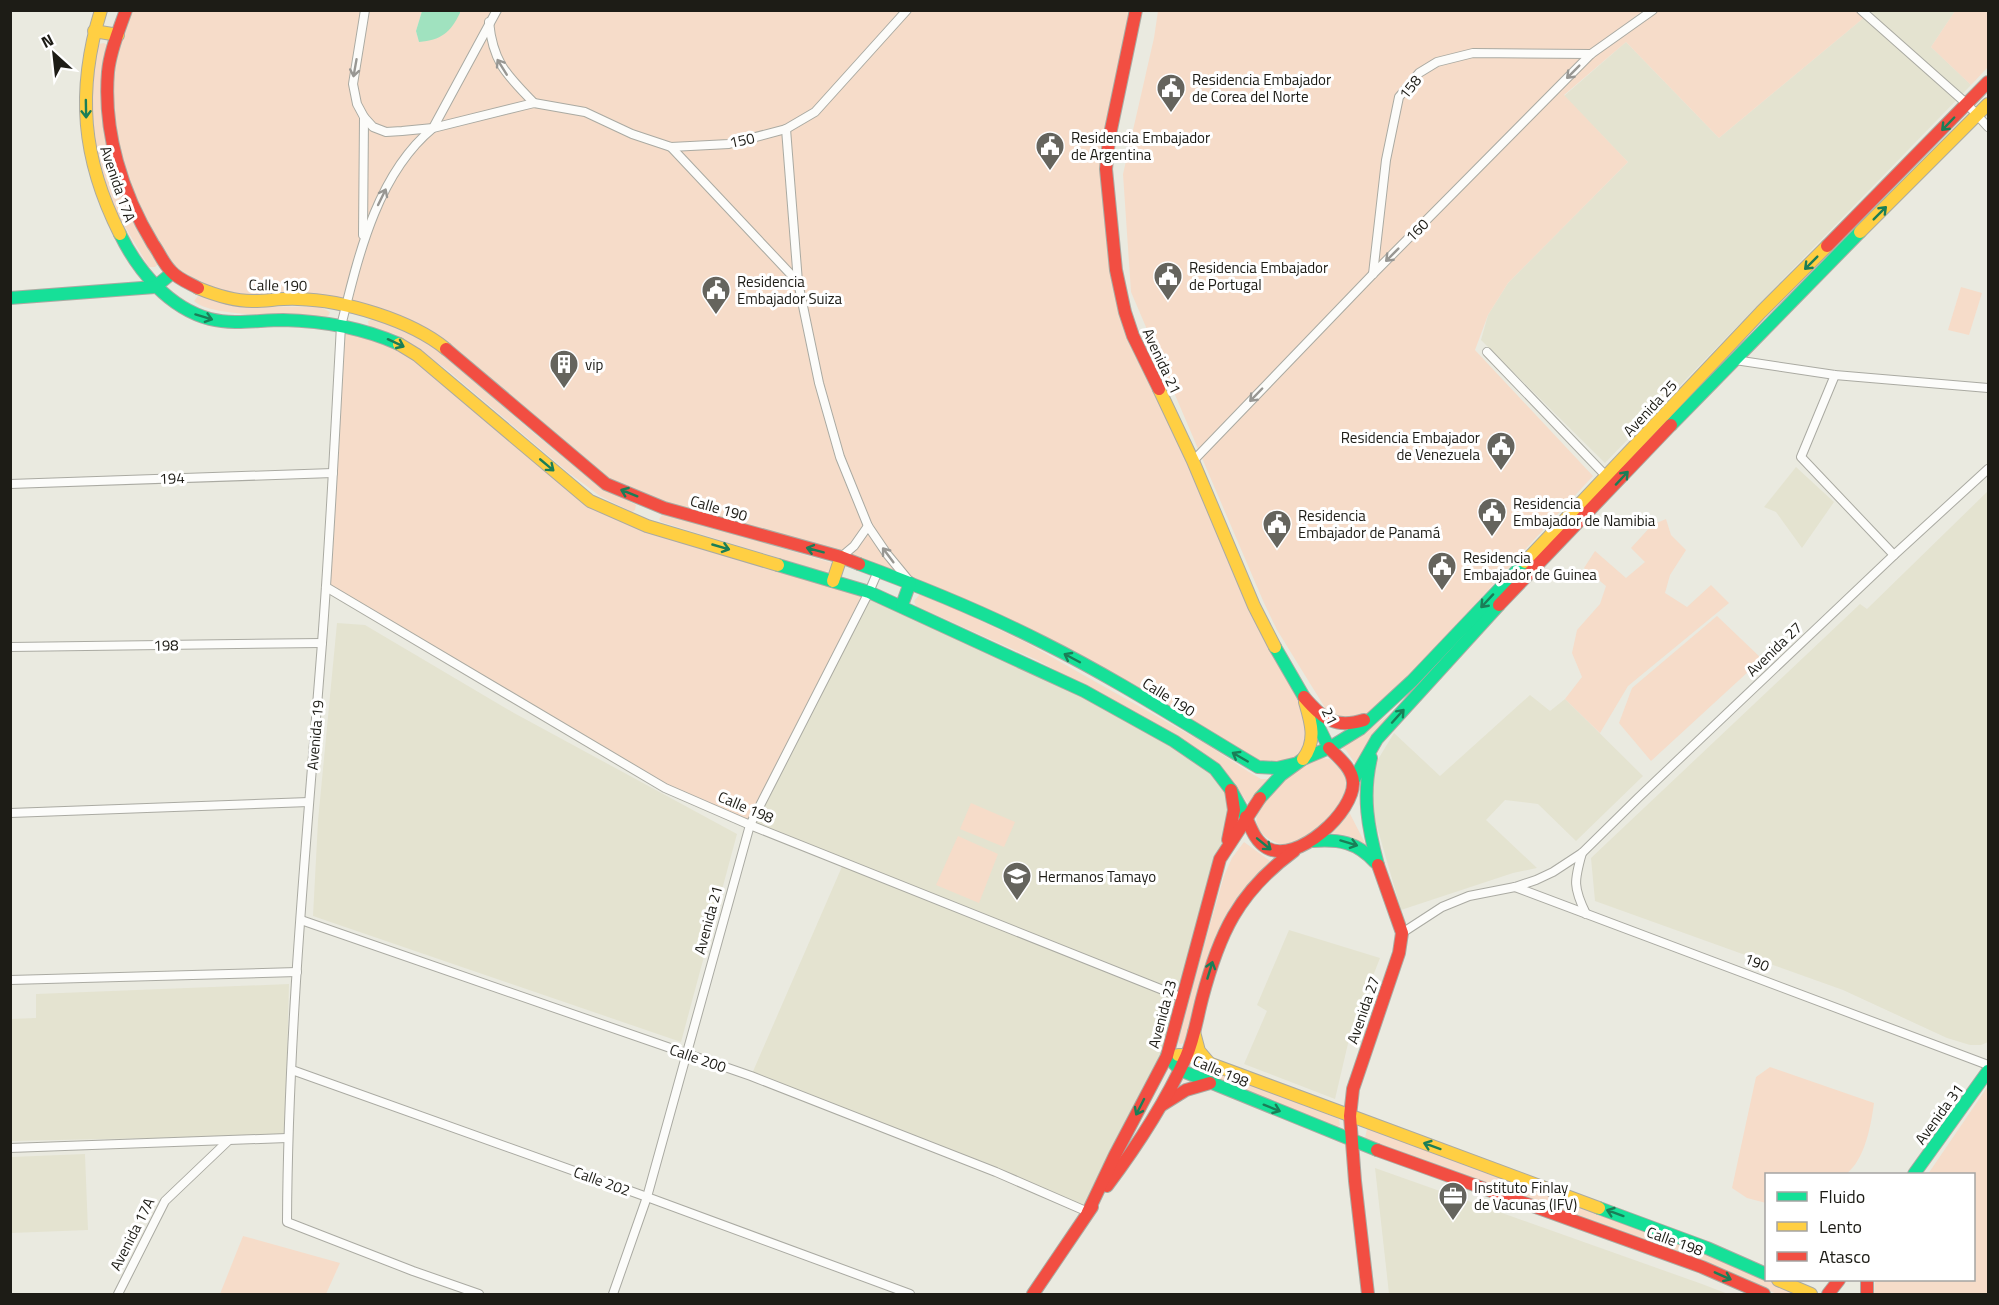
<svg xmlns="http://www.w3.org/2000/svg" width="1999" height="1305" font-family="'Titillium Web',sans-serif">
<rect width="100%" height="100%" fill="#eaeae0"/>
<g fill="#e4e3d0">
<path d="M1872 11H1955L1931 47 1971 85 1605 463 1481 340 1488 315 1508 283 1628 162 1564 96 1626 42 1719 138Z"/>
<path d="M1796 467 1834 502 1802 548 1776 512 1764 507Z"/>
<path d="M1988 491V1042L1981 1045H1970L1947 1038 1843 990 1595 901 1591 858 1860 604 1867 609Z"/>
<path d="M869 592 1084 691 1215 769 1234 810 1167 1056 1088 1212 751 1076 844 862 750 825Z"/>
<path d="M337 623 365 625 514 713 737 834 681 1042 313 916 318 821Z"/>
<path d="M1530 695 1550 711 1565 699 1643 776 1576 841 1538 804 1505 800 1486 820 1537 868 1513 873 1401 910 1371 806 1372 784 1377 761 1394 733 1440 776Z"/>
<path d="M1289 930 1380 958 1350 1035 1335 1099 1244 1064 1267 1011 1257 1005Z"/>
<path d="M289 984 285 1135 11 1141 10 1019 36 1018V994Z"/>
<path d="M85 1154 88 1230 11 1233V1157Z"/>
<path d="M1375 1168 1702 1284 1728 1294H1389Z"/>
</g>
<g fill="#f6dcc9">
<path d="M460 10 1136 11 1106 169 1125 312 1311 719 1303 759 1258 767 1112 679 910 583 606 484 437 342 346 305 248 301 172 273 117 165 108 71 126 11H422L416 31 419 42 460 13Z"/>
<path d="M1158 11H1872L1719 138 1626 42 1564 95 1628 162 1508 283 1488 315 1475 350 1593 476 1393 693C1371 712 1357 727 1327 711L1277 630 1264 603 1131 292 1123 174 1154 38Z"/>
<path d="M1955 11H1988V67L1971 85 1931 47Z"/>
<path d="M104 43 108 46C106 70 103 95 104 119 106 173 132 218 158 264L155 267H149L112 205 95 143 92 94 96 50 99 44Z"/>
<path d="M1961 287 1982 293 1969 335 1948 330Z"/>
<path d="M198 296 239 306 320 307 330 312 329 315 326 317C298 315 211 318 194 301Z"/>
<path d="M373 319 419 337 452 362 536 435 600 486 636 505 635 510 632 512 600 496 569 473 446 369 415 347 395 334 369 327 368 321Z"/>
<path d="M341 326 400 344 590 501 869 592 750 825 664 788 326 587Z"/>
<path d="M664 513 832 563V567L829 571 825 572 661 522 659 519Z"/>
<path d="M1666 519 1671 535 1686 550 1670 575 1665 593 1687 607 1711 585 1729 603 1628 686 1600 733 1565 699 1582 677 1572 653 1577 630 1600 604 1606 586 1584 568 1595 551 1626 578 1645 562 1631 548 1652 525Z"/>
<path d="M920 594H925L1025 642 1206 744 1249 772 1261 779H1271L1248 803 1221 765 1175 736 1037 660 916 606 914 601Z"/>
<path d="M1717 616 1762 659 1651 761 1619 723 1632 688Z"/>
<path d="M1398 707 1356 765 1346 750 1340 747 1359 738Z"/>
<path d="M1321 758 1330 759C1334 764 1343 770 1345 776 1353 802 1309 846 1283 845 1281 845 1277 843 1275 842 1255 834 1250 816 1266 799 1282 783 1298 765 1321 758Z"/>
<path d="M971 803 1015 822 1004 847 960 829Z"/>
<path d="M1348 810 1366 845 1349 836 1331 833Z"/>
<path d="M958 836 998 854 979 903 936 885Z"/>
<path d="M1244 842 1270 861 1235 902 1184 1043 1180 1044 1177 1040 1224 876 1232 858Z"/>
<path d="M1194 1063 1339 1119 1340 1125 1335 1130 1192 1070Z"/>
<path d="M1770 1067 1874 1103C1871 1125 1865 1160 1846 1174H1766V1203L1747 1198 1732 1188 1756 1077Z"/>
<path d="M1988 1086V1294H1874L1875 1280H1974V1174H1928Z"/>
<path d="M1367 1129H1371L1707 1254 1801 1294H1777L1703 1262 1370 1142 1365 1138Z"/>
<path d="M243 1236 340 1263 326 1294H220Z"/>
</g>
<path fill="#a0e2bf" d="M422 11H460V13C450 33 441 40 419 42L416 31Z"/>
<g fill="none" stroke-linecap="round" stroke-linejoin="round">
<g stroke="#aaaaa2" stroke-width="10">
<g id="street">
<path d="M1861 10 1967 104 1988 127"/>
<path d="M489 22C493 63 507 75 534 103"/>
<path d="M364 117 373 127 386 132 402 131 433 128 534 103 585 112 632 134 671 147 729 144 786 129 815 112 907 10"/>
<path d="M786 129 798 282 819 383 840 457 868 526 887 554 910 582"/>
<path d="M671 147 798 282"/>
<path d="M363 235 364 117 357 104 353 84 365 10"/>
<path d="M1373 274 1386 160 1399 97 1419 73 1437 62 1473 53 1591 54"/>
<path d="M1487 352 1607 477"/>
<path d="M1735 360 1835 375 1988 388"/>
<path d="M1835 375 1801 457 1894 555"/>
<path d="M1193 461 1373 274 1591 54 1653 10"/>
<path d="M10 484 333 473"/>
<path d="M841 557 854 546 868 526"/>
<path d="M326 587 665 788 750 825 1183 998"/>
<path d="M10 647 322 643"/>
<path d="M10 813 309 802"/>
<path d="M1582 853C1574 881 1573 887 1586 914"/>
<path d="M1515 887 1988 1065"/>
<path d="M301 920 751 1076 996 1172 1088 1212"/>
<path d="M1402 933 1442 907 1469 896 1515 887 1536 880 1553 872 1582 853 1639 797 1894 555 1988 469"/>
<path d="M10 980 297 972"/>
<path d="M292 1070 647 1197 910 1294"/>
<path d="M10 1148 287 1138"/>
<path d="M118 1294 165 1201 228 1141"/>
<path d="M479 1294 413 1271 287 1222C288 1029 307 836 322 643 330 538 335 432 341 326 358 258 376 175 433 128L497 10"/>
<path d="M613 1294 647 1197 750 825 869 592 878 571"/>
</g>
</g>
<g stroke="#aaaaa2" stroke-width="14">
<g id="fast">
<path d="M120 234C138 271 169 308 210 319 234 325 259 320 283 320 323 321 363 328 399 344"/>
<path d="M10 298 155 287 172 273"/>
<path d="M1671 425 1860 232"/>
<path d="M859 564C922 587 985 613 1044 643 1118 680 1187 725 1258 767L1277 768 1294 764"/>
<path d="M778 565 869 592 1084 691 1174 741 1215 769 1231 790 1246 817"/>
<path d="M902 605 910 583"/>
<path d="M1275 647 1304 697 1329 748"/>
<path d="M1371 758C1362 796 1368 828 1378 865"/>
<path d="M1353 781 1377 739 1499 605"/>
<path d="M1260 798 1281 775 1303 759 1329 748 1360 729 1412 681 1525 562"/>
<path d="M1313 841C1339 839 1357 842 1375 862"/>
<path d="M1167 1056 1180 1070 1377 1150"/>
<path d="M1914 1174 1988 1071"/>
<path d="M1599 1208 1707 1248 1766 1274"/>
</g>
</g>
<g stroke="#aaaaa2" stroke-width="14">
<g id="slow">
<path d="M101 10C76 91 82 159 120 234"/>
<path d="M94 31 118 35"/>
<path d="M1860 232 1988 104"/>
<path d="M198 288C215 295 234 301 252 301 267 301 283 298 298 299 343 300 411 320 446 349"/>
<path d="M399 344 417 355 590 501 647 526 778 565"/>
<path d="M1159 389 1193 461 1254 606 1275 647"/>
<path d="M1525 562 1761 312 1827 246"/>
<path d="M833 581 841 557"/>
<path d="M1303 759C1317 741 1311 722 1305 702"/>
<path d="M1194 1032 1199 1051 1210 1064"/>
<path d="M1178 1055H1187L1599 1208"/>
<path d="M1778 1280 1811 1294"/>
</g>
</g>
<g stroke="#aaaaa2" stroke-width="14">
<g id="jam">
<path d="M126 10C119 30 110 51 108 72 103 132 122 193 153 244 159 252 163 263 171 271 178 279 189 283 198 288"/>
<path d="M1136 10 1109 139 1106 169 1116 270 1125 312 1133 336 1159 389"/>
<path d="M1827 246 1988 82"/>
<path d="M446 349 606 484 664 508 841 557 859 564"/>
<path d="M1499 605 1671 425"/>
<path d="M1304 697C1323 719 1335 729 1364 720"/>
<path d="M1246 817C1251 828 1255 841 1267 848 1297 865 1355 811 1353 782 1352 768 1338 757 1329 748"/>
<path d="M1228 840 1234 810 1231 790"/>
<path d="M1162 1105 1186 1090 1210 1083"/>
<path d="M1377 1150 1702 1267 1764 1294"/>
<path d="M1107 1186C1137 1146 1165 1103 1186 1057 1194 1039 1197 1018 1202 999 1219 934 1238 892 1294 851"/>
<path d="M1088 1212 1115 1155 1167 1056 1220 859 1260 798"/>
<path d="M1867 1280V1294"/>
<path d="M1033 1294 1092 1207"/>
<path d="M1368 1294 1355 1181 1350 1116 1353 1089 1399 953 1402 933 1378 865"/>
<path d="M1828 1294 1839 1280"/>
</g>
</g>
<use href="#street" stroke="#fcfcfa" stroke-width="8"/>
<use href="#fast" stroke="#16e098" stroke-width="12"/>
<use href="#slow" stroke="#ffcf43" stroke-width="12"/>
<use href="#jam" stroke="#f24e42" stroke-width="12"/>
</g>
<defs><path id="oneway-shaft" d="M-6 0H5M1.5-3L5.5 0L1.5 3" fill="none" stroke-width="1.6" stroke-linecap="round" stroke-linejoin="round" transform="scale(1.5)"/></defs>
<g stroke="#989793">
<use href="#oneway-shaft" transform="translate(502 67) rotate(-122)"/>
<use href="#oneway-shaft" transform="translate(355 68) rotate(100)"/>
<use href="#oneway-shaft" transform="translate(1573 72) rotate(135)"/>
<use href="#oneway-shaft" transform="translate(382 197) rotate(-64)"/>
<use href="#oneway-shaft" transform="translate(1392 255) rotate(135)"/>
<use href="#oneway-shaft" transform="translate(1256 395) rotate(134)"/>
<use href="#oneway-shaft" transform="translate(888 555) rotate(-127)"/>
</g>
<g stroke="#1a7e57">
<use href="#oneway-shaft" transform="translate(86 109) rotate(89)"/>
<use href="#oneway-shaft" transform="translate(1948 124) rotate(134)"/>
<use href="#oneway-shaft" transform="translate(1880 213) rotate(-45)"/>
<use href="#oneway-shaft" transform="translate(1811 263) rotate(135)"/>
<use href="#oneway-shaft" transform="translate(204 317) rotate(17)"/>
<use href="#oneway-shaft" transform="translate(396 343) rotate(25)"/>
<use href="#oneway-shaft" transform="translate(547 465) rotate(40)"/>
<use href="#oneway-shaft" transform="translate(1622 478) rotate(-47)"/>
<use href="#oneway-shaft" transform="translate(629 493) rotate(-158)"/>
<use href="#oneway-shaft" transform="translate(721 547) rotate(16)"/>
<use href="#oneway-shaft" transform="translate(815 550) rotate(-165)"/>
<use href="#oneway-shaft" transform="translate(1487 601) rotate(133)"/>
<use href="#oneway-shaft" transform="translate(1072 658) rotate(-152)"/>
<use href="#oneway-shaft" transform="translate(1398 716) rotate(-48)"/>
<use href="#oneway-shaft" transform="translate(1240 757) rotate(-150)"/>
<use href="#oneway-shaft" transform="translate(1349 843) rotate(17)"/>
<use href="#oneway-shaft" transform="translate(1264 844) rotate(39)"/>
<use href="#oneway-shaft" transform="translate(1210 970) rotate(-73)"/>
<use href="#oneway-shaft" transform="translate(1140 1107) rotate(117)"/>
<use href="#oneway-shaft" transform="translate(1272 1108) rotate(22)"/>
<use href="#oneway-shaft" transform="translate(1432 1146) rotate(-160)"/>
<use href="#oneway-shaft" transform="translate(1615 1213) rotate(-160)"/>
<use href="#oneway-shaft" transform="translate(1723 1276) rotate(24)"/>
</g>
<defs>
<g id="civic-pin" transform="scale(1.5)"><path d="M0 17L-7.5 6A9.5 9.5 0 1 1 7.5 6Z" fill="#65645d" stroke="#fff"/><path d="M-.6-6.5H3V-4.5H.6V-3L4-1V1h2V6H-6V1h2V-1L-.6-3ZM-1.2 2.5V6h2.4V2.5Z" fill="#fff"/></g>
<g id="building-pin" transform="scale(1.5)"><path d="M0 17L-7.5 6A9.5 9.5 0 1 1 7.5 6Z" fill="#65645d" stroke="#fff"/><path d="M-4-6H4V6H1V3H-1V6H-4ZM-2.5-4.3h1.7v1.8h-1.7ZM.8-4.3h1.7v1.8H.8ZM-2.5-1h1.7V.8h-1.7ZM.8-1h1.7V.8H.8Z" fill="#fff"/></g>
<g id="university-pin" transform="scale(1.5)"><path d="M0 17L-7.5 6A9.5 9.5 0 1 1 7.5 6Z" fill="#65645d" stroke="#fff"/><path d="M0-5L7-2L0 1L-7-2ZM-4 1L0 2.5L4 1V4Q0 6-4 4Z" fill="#fff"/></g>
<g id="office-pin" transform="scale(1.5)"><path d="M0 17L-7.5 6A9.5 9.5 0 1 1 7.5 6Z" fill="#65645d" stroke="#fff"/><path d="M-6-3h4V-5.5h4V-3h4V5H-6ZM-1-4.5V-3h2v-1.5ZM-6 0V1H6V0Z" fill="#fff"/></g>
</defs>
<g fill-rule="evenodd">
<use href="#civic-pin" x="1171" y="88"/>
<use href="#civic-pin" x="1050" y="146"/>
<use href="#civic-pin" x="1168" y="276"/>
<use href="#civic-pin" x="716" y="290"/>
<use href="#building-pin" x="564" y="364"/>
<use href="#civic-pin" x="1501" y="446"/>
<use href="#civic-pin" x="1492" y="512"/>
<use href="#civic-pin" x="1277" y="524"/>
<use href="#civic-pin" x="1442" y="566"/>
<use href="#university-pin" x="1017" y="876"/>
<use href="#office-pin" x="1453" y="1196"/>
</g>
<g text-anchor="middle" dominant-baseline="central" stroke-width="6" stroke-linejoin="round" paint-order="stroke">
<g font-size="15" fill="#1d1c16" stroke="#fff" text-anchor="start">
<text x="1192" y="79">Residencia Embajador<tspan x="1192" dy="17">de Corea del Norte</tspan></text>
<text x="1071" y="137">Residencia Embajador<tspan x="1071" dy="17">de Argentina</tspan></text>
<text x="1189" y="267">Residencia Embajador<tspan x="1189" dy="17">de Portugal</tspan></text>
<text x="737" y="281">Residencia<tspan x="737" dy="17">Embajador Suiza</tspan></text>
<text x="585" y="364">vip</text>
<text x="1480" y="437" text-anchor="end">Residencia Embajador<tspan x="1480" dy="17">de Venezuela</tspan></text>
<text x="1513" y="503">Residencia<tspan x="1513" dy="17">Embajador de Namibia</tspan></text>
<text x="1298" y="515">Residencia<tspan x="1298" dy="17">Embajador de Panamá</tspan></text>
<text x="1463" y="557">Residencia<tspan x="1463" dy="17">Embajador de Guinea</tspan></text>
<text x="1038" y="876">Hermanos Tamayo</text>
<text x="1474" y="1187">Instituto Finlay<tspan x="1474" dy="17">de Vacunas (IFV)</tspan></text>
</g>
<g font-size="15" fill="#1d1c16" stroke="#fff">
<text transform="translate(1410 87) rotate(-52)">158</text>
<text transform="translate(742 140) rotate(-12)">150</text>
<text transform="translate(118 184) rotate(71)">Avenida 17A</text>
<text transform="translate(1417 230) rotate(-45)">160</text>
<text transform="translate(278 285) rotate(1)">Calle 190</text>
<text transform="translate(1162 361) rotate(65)">Avenida 21</text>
<text transform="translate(1650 408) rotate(-47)">Avenida 25</text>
<text transform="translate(172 478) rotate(-2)">194</text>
<text transform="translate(719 508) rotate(16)">Calle 190</text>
<text transform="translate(166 645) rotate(-1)">198</text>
<text transform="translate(1774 649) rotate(-44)">Avenida 27</text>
<text transform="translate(1169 697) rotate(32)">Calle 190</text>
<text transform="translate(1330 716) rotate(64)">21</text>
<text transform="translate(315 735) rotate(-85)">Avenida 19</text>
<text transform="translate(746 807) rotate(23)">Calle 198</text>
<text transform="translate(708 920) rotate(-75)">Avenida 21</text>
<text transform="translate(1757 962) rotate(21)">190</text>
<text transform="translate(1363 1010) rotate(-71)">Avenida 27</text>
<text transform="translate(1162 1014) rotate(-75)">Avenida 23</text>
<text transform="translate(698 1058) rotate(19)">Calle 200</text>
<text transform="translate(1221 1071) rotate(23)">Calle 198</text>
<text transform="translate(1939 1114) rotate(-54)">Avenida 31</text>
<text transform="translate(602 1181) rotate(20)">Calle 202</text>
<text transform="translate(132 1234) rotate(-63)">Avenida 17A</text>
<text transform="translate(1675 1241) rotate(20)">Calle 198</text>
</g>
</g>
<rect width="1999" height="1305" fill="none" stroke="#1d1c16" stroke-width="24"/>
<rect x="1765" y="1173" width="210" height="108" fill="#ffffff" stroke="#a5a4a2" stroke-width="1.5"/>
<rect x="1777" y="1192" width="30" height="9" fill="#16e098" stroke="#a5a4a2" stroke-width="1.5"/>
<text x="1819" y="1203" font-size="18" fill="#1d1c16">Fluido</text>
<rect x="1777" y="1222" width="30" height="9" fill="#ffcf43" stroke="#a5a4a2" stroke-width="1.5"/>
<text x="1819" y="1233" font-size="18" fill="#1d1c16">Lento</text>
<rect x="1777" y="1252" width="30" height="9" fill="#f24e42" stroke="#a5a4a2" stroke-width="1.5"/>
<text x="1819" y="1263" font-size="18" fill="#1d1c16">Atasco</text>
<g transform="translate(54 54) rotate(333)" stroke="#ffffff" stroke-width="4.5" paint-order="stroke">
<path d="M0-4.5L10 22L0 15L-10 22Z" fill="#1d1c16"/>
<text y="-9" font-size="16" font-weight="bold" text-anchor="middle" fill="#1d1c16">N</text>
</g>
</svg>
